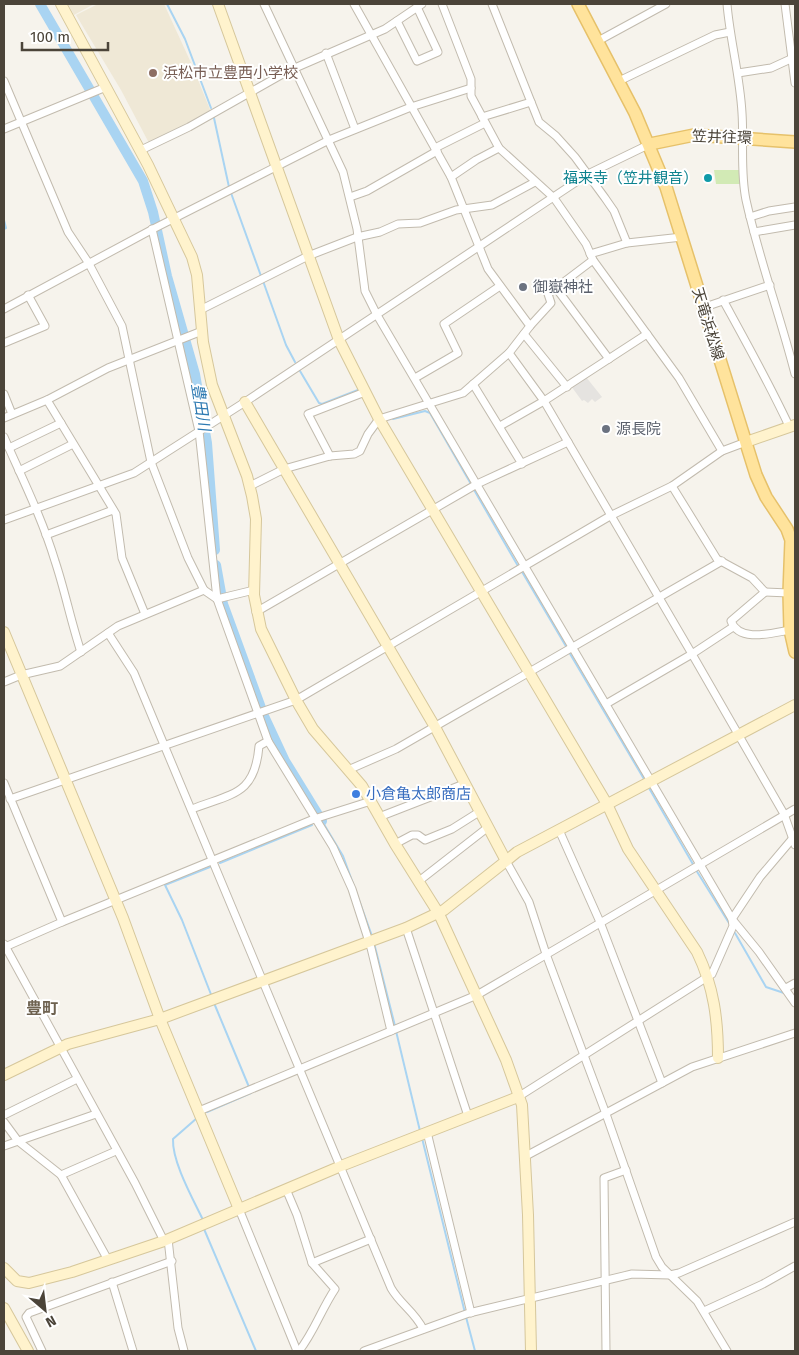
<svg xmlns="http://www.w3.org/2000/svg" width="799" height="1355" font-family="'Fira Sans','Noto Sans JP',sans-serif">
<rect width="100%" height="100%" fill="#f6f3ec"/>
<g fill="#efe8d6">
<path d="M68 4H94L74 15Z"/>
<path d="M98 4H164L192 65 211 112 149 143 121 90 76 15Z"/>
</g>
<path fill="#d2eab5" d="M714 170H739L740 184H716Z"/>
<path fill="#e5e3e0" d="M586 377 602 397 595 402 592 399 588 403 584 400 582 401 571 386Z"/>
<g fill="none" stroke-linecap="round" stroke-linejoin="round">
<g stroke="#a9d4f2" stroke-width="2">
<path d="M167 4 185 39 211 108"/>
<path d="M214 118 229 187"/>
<path d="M231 193 261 276"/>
<path d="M4 220 6 228 4 229"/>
<path d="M263 281 286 345 295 362"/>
<path d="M300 371 319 403 322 404 358 390"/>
<path d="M393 419 425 411 430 413 471 484"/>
<path d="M473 488 518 566"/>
<path d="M521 570 567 648"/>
<path d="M569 652 644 779"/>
<path d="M649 788 694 866"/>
<path d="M320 822 322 821 343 856 372 936"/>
<path d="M220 863 312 825"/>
<path d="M210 867 165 885 182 920 212 997"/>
<path d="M696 870 729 923"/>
<path d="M735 933 766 987 784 993"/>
<path d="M374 943 395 1026"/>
<path d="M214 1003 249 1087"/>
<path d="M396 1031 420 1131"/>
<path d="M207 1112 251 1093 250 1091"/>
<path d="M197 1118 173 1139C172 1162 193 1199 203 1220"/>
<path d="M422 1138 465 1313"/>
<path d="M204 1229 256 1351"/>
<path d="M466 1317 475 1351"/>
</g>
<g stroke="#a9d4f2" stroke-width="10">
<path d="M40 4 143 181 153 212 167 276 195 374 207 443 215 550"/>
<path d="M216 565 223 604 264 716 285 761 322 821"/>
</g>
<g stroke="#c2bbae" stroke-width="9">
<g id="street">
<path d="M264 4 343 172 357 229 365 291 377 315 732 919 759 952 795 1003"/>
<path d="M354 4 451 177 488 269 530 326 509 353 544 401 692 654 784 814 795 845"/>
<path d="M442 4 471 79V96L499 148 554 198 586 244 593 260 679 378 722 451 746 442"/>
<path d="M727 4C730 40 740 76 742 113 744 142 740 171 746 200 759 259 780 315 795 374"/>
<path d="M785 4 795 83"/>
<path d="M397 21 417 61 438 52 417 7"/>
<path d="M598 41 666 4"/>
<path d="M326 53 355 129"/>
<path d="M738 73 771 68 795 57"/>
<path d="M4 81 68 232 88 262 122 326 151 462 188 558 204 590 217 599 254 590"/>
<path d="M619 81 715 35 730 32"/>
<path d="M531 102 539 122 556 136 575 157 605 198 614 211 627 243 682 237"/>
<path d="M482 117 531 102 492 4"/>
<path d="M4 129 106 87"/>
<path d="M435 148 485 123"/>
<path d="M141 150 189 127 288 71 385 29 422 4"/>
<path d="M451 177 476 160 499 148"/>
<path d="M350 197 367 191 437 151"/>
<path d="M750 217 769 211 795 207"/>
<path d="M152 229 199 431 217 599 268 741 333 847 352 889 371 948 391 1031"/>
<path d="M754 232 795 225"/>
<path d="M590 254 627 243"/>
<path d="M556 288 609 359"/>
<path d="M723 300C746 342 769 383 789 426"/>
<path d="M702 308 770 285"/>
<path d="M4 309 153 229 329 140 411 107 471 88"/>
<path d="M202 309 308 256 357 237 380 232 398 224 420 223 456 210 492 205 535 182"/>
<path d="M530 326 551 303 548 294 593 260"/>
<path d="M524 334 567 387"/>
<path d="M4 343 45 326 28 295"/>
<path d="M415 378 458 353 444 324 500 286"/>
<path d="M473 384 522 464"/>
<path d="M4 394 12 414"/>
<path d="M47 400 116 514 122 558 145 614"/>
<path d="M4 418 47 400 108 368 202 331"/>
<path d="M500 426 544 401 647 334"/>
<path d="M4 437C22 478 42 518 55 561 65 591 71 622 81 652"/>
<path d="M9 448 61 423"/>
<path d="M330 456 308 414 365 392"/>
<path d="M19 471 73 444"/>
<path d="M250 486 284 469 330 456 354 454 360 451 368 434 379 419 463 393 509 353"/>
<path d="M672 486 717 559 752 578 765 592 731 621C739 643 772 633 790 630"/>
<path d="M4 520 134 473 245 402 588 174 650 144"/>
<path d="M46 535 113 510"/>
<path d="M765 592 789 593"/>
<path d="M256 612 477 484 568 442"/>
<path d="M108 633 134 673 391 1288C400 1304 415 1312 423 1329"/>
<path d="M4 682 21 675 60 666 118 626 204 590"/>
<path d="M606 704 692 654 733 627"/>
<path d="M348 770 396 749 722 561"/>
<path d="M4 783 62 922 5 947"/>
<path d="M10 799 296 700 610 516 672 486 722 451"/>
<path d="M192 809C233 793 255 795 259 746L268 741"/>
<path d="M379 817 464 784"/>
<path d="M559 830 600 922 662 1083"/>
<path d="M395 844 412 835H418L425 840 452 829 479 812"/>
<path d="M506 861 529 902 546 954 606 1114 656 1257 662 1267 697 1301 727 1351"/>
<path d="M419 881 487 828"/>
<path d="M62 922 314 819 371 801"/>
<path d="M406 928 468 1116"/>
<path d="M4 944 135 1183 164 1241"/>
<path d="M786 988 795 983"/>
<path d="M518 1097 712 974 733 926 732 919 760 877 793 838"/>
<path d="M199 1111 477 995 795 809"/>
<path d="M4 1115 77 1079"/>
<path d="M4 1122 18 1141 61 1175 108 1260"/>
<path d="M427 1132 471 1313"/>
<path d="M4 1146 96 1114"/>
<path d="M524 1157 692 1067 795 1033"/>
<path d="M61 1175 116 1151"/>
<path d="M286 1189 297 1215 312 1263 335 1289C321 1310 314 1332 299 1351"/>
<path d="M239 1209 297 1351"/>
<path d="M168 1239 178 1328 184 1351"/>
<path d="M312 1263 371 1239"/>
<path d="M112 1282 133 1351"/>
<path d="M704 1311 763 1284 795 1266"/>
<path d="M42 1351 26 1317 29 1313 172 1261"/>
<path d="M364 1351 469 1313 632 1274 670 1275 679 1273 795 1222"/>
<path d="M606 1351 604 1178 626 1170"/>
</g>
</g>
<g stroke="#d6c79b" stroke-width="12">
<g id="secondary">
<path d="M61 4 148 165 192 257 197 275 203 342 212 385 247 476 252 496 256 519 254 595 261 629 296 700 313 729 362 786 395 844 439 914 506 1060 522 1105 528 1215 531 1351"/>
<path d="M218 4 339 340 379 419 607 804 628 849 697 952C714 987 718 1020 718 1058"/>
<path d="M746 442 795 425"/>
<path d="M4 632 123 918 160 1019 239 1209"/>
<path d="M506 861 517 852 795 705"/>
<path d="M4 1075 68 1044 160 1019 406 928 444 910 506 861 435 727 245 402"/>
<path d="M4 1268 17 1281 29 1283 72 1272 164 1241 341 1166 518 1097"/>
<path d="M4 1308 28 1351"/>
</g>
</g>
<g stroke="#e6c16a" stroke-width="14">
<g id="primary">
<path d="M578 4 635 113 666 187 756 475 766 497 787 529 791 540 789 593 790 630 795 652"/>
<path d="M650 144 694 135 795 142"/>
</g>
</g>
<use href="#street" stroke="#fff" stroke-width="7"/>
<use href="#secondary" stroke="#fff3cd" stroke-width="10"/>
<use href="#primary" stroke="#ffe39c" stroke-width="11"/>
</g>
<circle fill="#8d6e63" stroke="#fff" stroke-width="2" cx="153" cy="73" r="5"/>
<circle fill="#0f9aa8" stroke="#fff" stroke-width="2" cx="708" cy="178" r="5"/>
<g fill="#6b7280" stroke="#fff" stroke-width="2">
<circle cx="523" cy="287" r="5"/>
<circle cx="606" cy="429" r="5"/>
</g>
<circle fill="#3f7fe0" stroke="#fff" stroke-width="2" cx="356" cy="794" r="5"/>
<g text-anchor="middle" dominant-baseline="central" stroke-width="4" stroke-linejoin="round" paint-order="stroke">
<g font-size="15" fill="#785e54" stroke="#fff" text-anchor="start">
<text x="163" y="73">浜松市立豊西小学校</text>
</g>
<g font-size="15" fill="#4b4439" stroke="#fff">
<text transform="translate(722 137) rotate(2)">笠井往環</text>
<text transform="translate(708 324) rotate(73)">天竜浜松線</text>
</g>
<g font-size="15" fill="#0d838f" stroke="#fff" text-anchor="end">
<text x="698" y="178">福来寺（笠井観音）</text>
</g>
<g font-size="15" fill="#5b616d" stroke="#fff" text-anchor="start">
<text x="533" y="287">御嶽神社</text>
<text x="616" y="429">源長院</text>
</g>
<g font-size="15" fill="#366cbe" stroke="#fff" text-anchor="start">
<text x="366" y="794">小倉亀太郎商店</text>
</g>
<g font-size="16" font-style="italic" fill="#2e7ab2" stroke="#fff">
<text transform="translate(201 407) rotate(81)">豊田川</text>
</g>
<g font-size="16" font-weight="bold" fill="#6e6250" stroke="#fff">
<text x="42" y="1008">豊町</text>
</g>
</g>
<rect width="799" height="1355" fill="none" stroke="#4b4439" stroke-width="10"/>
<g transform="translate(45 1310) rotate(152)" stroke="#ffffff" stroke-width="4" paint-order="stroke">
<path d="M0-4L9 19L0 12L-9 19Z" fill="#4b4439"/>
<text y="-8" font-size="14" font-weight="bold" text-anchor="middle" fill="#4b4439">N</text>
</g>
<path d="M22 42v8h86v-8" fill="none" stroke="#4b4439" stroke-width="2.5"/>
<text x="30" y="42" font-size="15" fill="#4b4439" stroke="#ffffff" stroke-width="4" paint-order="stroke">100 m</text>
</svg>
